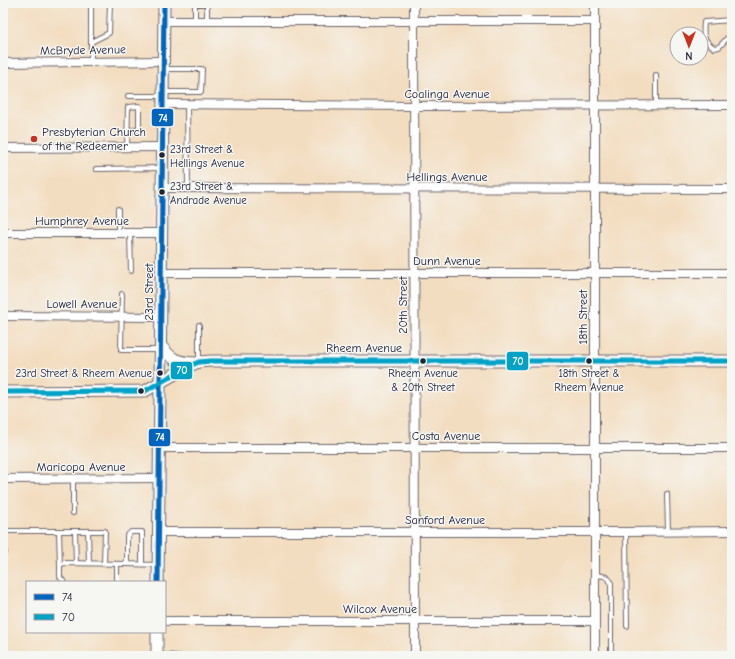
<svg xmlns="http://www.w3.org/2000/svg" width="735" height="659" font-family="'Comic Neue',sans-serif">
<rect width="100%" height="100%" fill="#f6f6f2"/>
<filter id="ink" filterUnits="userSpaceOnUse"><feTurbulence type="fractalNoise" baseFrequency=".025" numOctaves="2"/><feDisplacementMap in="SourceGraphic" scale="8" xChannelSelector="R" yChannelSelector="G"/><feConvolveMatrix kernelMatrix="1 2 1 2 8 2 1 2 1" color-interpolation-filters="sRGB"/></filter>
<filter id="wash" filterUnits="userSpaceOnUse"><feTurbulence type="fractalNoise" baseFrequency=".012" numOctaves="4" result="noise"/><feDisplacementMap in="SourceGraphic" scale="16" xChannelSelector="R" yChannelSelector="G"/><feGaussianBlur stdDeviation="0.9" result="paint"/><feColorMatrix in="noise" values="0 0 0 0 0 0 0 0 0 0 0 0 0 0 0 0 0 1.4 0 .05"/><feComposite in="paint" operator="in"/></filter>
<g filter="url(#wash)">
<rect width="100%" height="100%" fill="#f3ddc0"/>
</g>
<g filter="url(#ink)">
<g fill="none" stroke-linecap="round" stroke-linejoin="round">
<g stroke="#6b636a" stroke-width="6">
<g id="lane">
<path d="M91 3V62"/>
<path d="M732 20 704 22C703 35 702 39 714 48L719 47 732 33"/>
<path d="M195 21V4H207V21"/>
<path d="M91 42 109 33 110 3"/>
<path d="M163 69H202L201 92H164"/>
<path d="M656 75V105"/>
<path d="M128 96H163"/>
<path d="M187 104 188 188"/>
<path d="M127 147 128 107 139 106V130H127"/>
<path d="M96 169 162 168"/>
<path d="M118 209V233"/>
<path d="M130 233 131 271"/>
<path d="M122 294 121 350H160"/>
<path d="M199 325V362"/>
<path d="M73 479V513"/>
<path d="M667 494 668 531"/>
<path d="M3 531H105L104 563"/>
<path d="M59 531 60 565"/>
<path d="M75 531 76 563"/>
<path d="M88 531 89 563"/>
<path d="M626 532 627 626"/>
<path d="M3 552H5"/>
<path d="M117 564V582"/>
<path d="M142 564V532H131L127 536V564L158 565"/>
<path d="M595 575C603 576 608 575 611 583V656"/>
<path d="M64 582 60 577V565L64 563 127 564"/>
<path d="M158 655 179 656"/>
</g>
</g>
<g stroke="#6b636a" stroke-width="10">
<g id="street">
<path d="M414 3 415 656"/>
<path d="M164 21H595"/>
<path d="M3 63 163 61"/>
<path d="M163 104 414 106 732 105"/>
<path d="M3 148 163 147"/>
<path d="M162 188 732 189"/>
<path d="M3 233H162"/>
<path d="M162 273H732"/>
<path d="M3 316 161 317"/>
<path d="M160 448H732"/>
<path d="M3 479 159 478"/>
<path d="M159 532H626L732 531"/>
<path d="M165 621H595"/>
<path d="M595 656V3"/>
</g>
</g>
<g stroke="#6b636a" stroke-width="13">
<g id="secondary">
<path d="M161 346C172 360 177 362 194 363"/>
<path d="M3 392 145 391 189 366 199 362 211 361H732"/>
<path d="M158 582 164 3"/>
<path d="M157 656V632"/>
</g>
</g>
<use href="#lane" stroke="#fff" stroke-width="4"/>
<use href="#street" stroke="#fff" stroke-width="8"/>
<use href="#secondary" stroke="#fff" stroke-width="11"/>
<g stroke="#f6f6f2" stroke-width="8">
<path id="bus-1" d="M158 582 164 3"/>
</g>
<g stroke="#f6f6f2" stroke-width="8">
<path id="bus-2" d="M3 392 145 391 189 366 199 362 211 361H732"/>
</g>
<use href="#bus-1" stroke="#0065bd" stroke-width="5"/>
<use href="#bus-2" stroke="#02a2c7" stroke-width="5"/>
</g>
</g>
<circle fill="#c8321e" stroke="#f6f6f2" stroke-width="1.5" cx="34" cy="139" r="4"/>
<g fill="#22223b" stroke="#f6f6f2" stroke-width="1.5">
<circle cx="162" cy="155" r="3.5"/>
<circle cx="162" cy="192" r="3.5"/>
<circle cx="423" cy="361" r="3.5"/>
<circle cx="589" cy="361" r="3.5"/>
<circle cx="160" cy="373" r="3.5"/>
<circle cx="141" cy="391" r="3.5"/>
</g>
<g text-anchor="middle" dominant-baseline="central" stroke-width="3" stroke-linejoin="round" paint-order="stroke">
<g font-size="11" fill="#22223b" stroke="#f6f6f2" text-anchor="start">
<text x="170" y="149">23rd Street &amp;<tspan x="170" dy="14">Hellings Avenue</tspan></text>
<text x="170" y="186">23rd Street &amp;<tspan x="170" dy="14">Andrade Avenue</tspan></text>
<text x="152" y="373" text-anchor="end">23rd Street &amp; Rheem Avenue</text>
<text x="423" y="373" text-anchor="middle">Rheem Avenue<tspan x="423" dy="14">&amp; 20th Street</tspan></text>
<text x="589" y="373" text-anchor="middle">18th Street &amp;<tspan x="589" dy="14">Rheem Avenue</tspan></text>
</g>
<g font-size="12" fill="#22223b" stroke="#f6f6f2">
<text transform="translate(83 50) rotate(-1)">McBryde Avenue</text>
<text x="447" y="94">Coalinga Avenue</text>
<text x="447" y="177">Hellings Avenue</text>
<text x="82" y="221">Humphrey Avenue</text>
<text x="447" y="261">Dunn Avenue</text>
<text transform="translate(149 292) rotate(-90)">23rd Street</text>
<text x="82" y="304">Lowell Avenue</text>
<text transform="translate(403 305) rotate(-90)">20th Street</text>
<text transform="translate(583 317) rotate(-90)">18th Street</text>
<text x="364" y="348">Rheem Avenue</text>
<text x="446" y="436">Costa Avenue</text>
<text x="81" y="467">Maricopa Avenue</text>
<text x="445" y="520">Sanford Avenue</text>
<text x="380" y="609">Wilcox Avenue</text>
</g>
<g font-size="12" fill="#22223b" stroke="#f6f6f2" text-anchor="start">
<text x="42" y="132">Presbyterian Church<tspan x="42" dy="14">of the Redeemer</tspan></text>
</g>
</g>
<g stroke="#f6f6f2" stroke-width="1.5">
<rect x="151" y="108" width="23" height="19" rx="4" fill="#0065bd"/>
<rect x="506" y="351" width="23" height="20" rx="4" fill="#02a2c7"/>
<rect x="170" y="361" width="23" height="19" rx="4" fill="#02a2c7"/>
<rect x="148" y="428" width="23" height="19" rx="4" fill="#0065bd"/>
</g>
<g font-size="11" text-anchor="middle" font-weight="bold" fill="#fff">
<text x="163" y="122">74</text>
<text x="518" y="365">70</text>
<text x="182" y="374">70</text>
<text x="160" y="441">74</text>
</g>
<rect width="735" height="659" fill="none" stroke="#f6f6f2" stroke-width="16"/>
<rect x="26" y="581" width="140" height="52" fill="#f6f6f2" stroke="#a1a1a9"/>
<rect x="34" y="594" width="20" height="6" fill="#0065bd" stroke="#a1a1a9"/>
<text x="62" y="601" font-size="12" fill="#22223b">74</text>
<rect x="34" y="614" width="20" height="6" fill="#02a2c7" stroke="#a1a1a9"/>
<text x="62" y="621" font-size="12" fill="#22223b">70</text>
<g transform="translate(689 46) rotate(180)"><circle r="19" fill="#f6f6f2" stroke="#a1a1a9"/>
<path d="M0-3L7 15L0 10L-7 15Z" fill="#c8321e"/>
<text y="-6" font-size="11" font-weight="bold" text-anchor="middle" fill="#22223b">N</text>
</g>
</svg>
